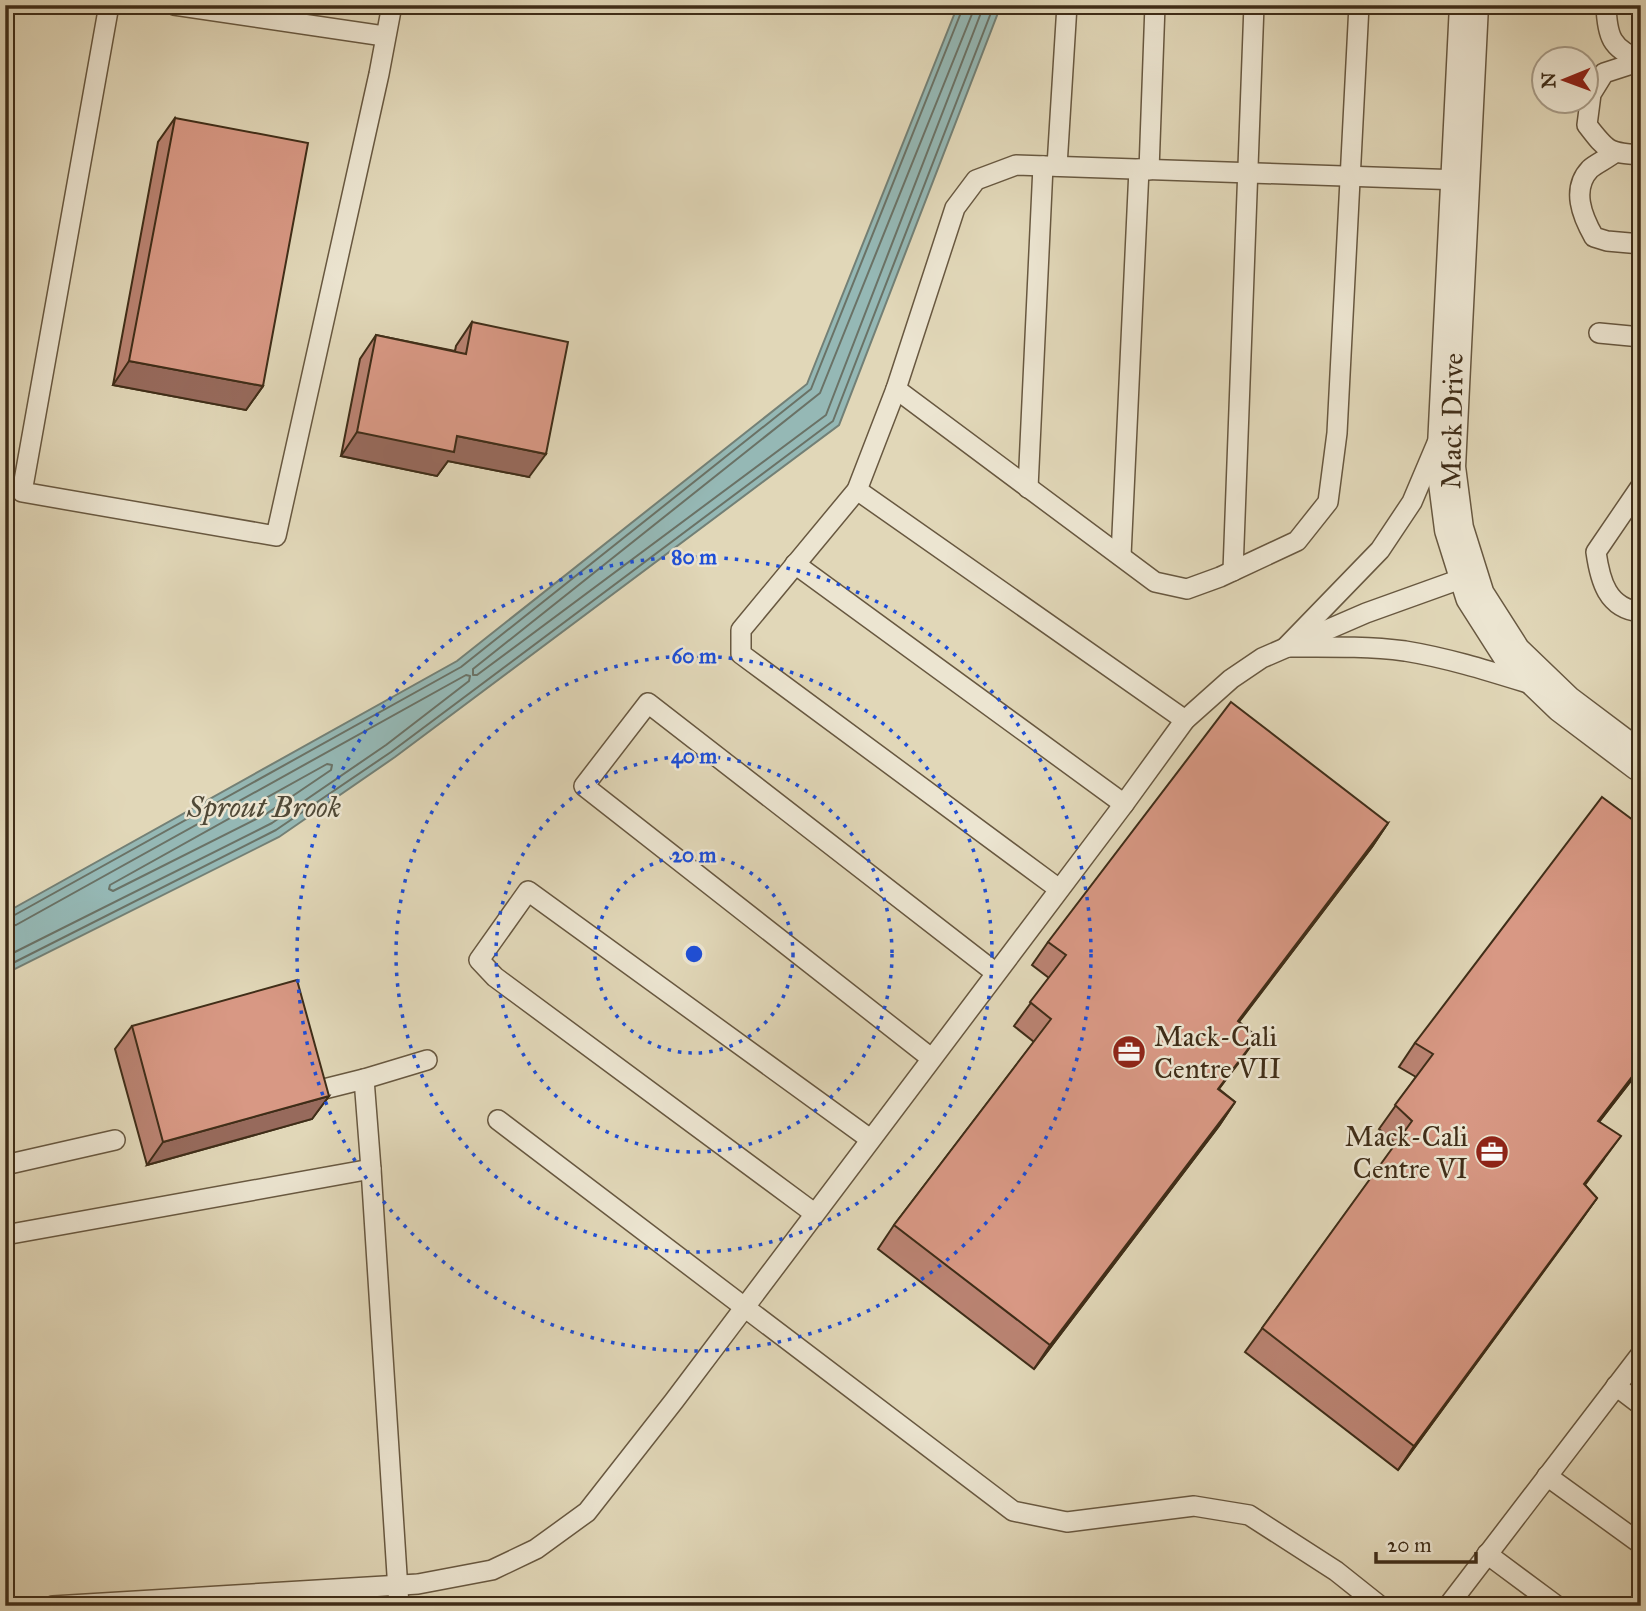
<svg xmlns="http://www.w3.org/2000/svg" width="1646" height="1611" font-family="'IM FELL Great Primer',serif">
<rect width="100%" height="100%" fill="#e1d7b8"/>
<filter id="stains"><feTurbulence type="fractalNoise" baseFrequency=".00286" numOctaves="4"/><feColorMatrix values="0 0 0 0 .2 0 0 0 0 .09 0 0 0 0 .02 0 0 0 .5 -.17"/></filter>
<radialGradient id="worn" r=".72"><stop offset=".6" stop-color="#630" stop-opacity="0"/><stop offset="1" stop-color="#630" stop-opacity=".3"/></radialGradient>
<path fill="#95b8b5" stroke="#738076" stroke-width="2" d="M958 5H1001L839 425 395 757 279 837 5 974V913L457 661 807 384Z"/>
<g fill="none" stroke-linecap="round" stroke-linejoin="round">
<g stroke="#6a7266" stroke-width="2">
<path d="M973 5 972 14 820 393 473 669V675H477L826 415 984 5"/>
<path d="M327 764 332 765 331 770 266 814 113 891 109 889 110 885Z"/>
<path d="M5 918 11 917 461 667 811 389 964 5"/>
<path d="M5 927 16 925 466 675 470 676 469 681 386 745 272 823 5 957"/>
<path d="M5 967 276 830 391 752 833 421 994 5"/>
</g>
<g stroke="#685840" stroke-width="22">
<g id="lane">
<path d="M109 5 22 492 276 536 379 74 392 5"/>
<path d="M174 5 384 36"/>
<path d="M1606 5C1607 36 1611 49 1641 60"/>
<path d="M1641 61 1604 73 1591 94 1587 125C1607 151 1608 153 1641 155"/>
<path d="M1614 153C1607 159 1597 163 1590 169 1571 189 1582 216 1594 237L1607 241 1641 244"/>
<path d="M1057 166 1067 5"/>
<path d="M1149 170 1155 5"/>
<path d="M1599 333 1641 337"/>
<path d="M896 389 1155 582 1187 589 1220 577 1297 541 1328 502 1337 433 1359 5"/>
<path d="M1437 443 1412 502 1380 550 1286 647C1326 647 1366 646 1405 651 1448 658 1489 671 1531 684"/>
<path d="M1641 486 1596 552C1600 580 1607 609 1641 612"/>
<path d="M1028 488 1043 166"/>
<path d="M857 490 1185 720"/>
<path d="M1121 556 1139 169"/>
<path d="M795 564 1124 804"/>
<path d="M1233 571 1254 5"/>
<path d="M1059 889 741 654V630L857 490 896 389 955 208 976 180 1016 165 1461 180"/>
<path d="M931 1058 584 786 648 703 996 973"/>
<path d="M364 1079 427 1060"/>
<path d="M324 1089 364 1079 371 1169"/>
<path d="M498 1120 1013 1511 1067 1522 1194 1506 1249 1515 1336 1571 1380 1606"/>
<path d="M5 1165 115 1140"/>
<path d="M814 1213 495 977 479 960 528 891 870 1139"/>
<path d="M5 1235 371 1169 399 1606"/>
<path d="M1616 1386 1641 1405"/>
<path d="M1547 1476 1641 1544"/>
<path d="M1487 1554 1557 1606"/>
<path d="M53 1606 418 1584 492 1570 536 1549 587 1512 674 1401 1124 804 1185 720 1231 679 1262 658 1366 613 1469 576"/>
<path d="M1448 1606 1641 1354"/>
</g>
</g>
<g stroke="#685840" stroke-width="41">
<path id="street" d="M1469 5 1446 467 1454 529 1475 596 1512 654 1564 704 1641 762"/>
</g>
<use href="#lane" stroke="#ece5d1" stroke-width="19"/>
<use href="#street" stroke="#ece5d1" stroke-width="38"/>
</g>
<g fill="#ba8372" stroke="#3f2d18" stroke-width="2">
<path d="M175 118 263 386 246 410 113 385 158 142Z"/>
<path d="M472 322 529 477 448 461 437 476 341 456 360 359 376 335 455 351 456 346Z"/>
<path d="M1388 823 1372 847 1239 1022 1257 1037 1219 1089 1235 1102 1219 1126 1034 1369 878 1249 894 1225 1034 1042 1014 1026 1049 978 1032 965 1048 942Z"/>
<path d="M1641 826V1068L1599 1122 1604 1159 1585 1185 1597 1198 1398 1470 1245 1352 1396 1144 1379 1129 1416 1077 1399 1067 1415 1043Z"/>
<path d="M132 1026 329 1096 312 1119 147 1165 115 1049Z"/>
</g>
<g fill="#976a5c" stroke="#3f2d18" stroke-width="2">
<path d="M129 361 263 386 246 410 113 385Z"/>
<path d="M357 432 457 436 546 454 529 477 448 461 437 476 341 456Z"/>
<path d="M1388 823 1372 847 1221 1045 1238 1021Z"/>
<path d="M1257 1037 1241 1060 1201 1112 1218 1089Z"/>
<path d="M1641 1065V1068L1582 1144 1598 1121Z"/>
<path d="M329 1096 312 1119 147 1165 163 1142Z"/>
<path d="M1235 1102 1219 1126 1034 1369 1050 1345Z"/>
<path d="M1621 1136 1604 1159 1567 1207 1584 1184Z"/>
<path d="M1597 1198 1580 1222 1398 1470 1414 1446Z"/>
</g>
<g fill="#d89884" stroke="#3f2d18" stroke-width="2">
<path d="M175 118 308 143 263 386 129 361Z"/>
<path d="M472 322 568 342 546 454 457 436 454 452 357 432 376 335 466 354Z"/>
<path d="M1231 702 1388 823 1238 1021 1257 1037 1218 1089 1235 1102 1050 1345 894 1225 1051 1019 1030 1002 1066 955 1048 942Z"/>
<path d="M1602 797 1641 826V1065L1598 1121 1621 1136 1584 1184 1597 1198 1414 1446 1262 1328 1412 1121 1395 1105 1433 1054 1415 1043Z"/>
<path d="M297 980 329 1096 163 1142 132 1026Z"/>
</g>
<g fill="none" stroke="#1d4ed8" stroke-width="3.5" stroke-dasharray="3.5 7">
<circle cx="694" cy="954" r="99"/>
<circle cx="694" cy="954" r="198"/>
<circle cx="694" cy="954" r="298"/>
<circle cx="694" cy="954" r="397"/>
</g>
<defs>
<g id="office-disc" transform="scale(1.75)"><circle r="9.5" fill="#8f2418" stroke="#ece5d1"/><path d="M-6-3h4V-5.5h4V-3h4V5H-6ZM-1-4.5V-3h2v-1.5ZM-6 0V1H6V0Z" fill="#fff"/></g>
</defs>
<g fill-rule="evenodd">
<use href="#office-disc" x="1129" y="1052"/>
<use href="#office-disc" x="1492" y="1152"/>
</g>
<g text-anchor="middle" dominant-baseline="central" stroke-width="5" stroke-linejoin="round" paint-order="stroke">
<g font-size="28" fill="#3f2d18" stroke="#ece5d1">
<text transform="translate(1452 421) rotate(-89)">Mack Drive</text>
</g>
<g font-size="28" fill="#3f2d18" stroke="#ece5d1" text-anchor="start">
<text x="1154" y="1036">Mack-Cali<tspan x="1154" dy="32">Centre VII</tspan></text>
<text x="1468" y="1136" text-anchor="end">Mack-Cali<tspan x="1468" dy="32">Centre VI</tspan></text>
</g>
<g font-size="30" font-style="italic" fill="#504937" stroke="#ece5d1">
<text x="264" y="807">Sprout Brook</text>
</g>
</g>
<circle cx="694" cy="954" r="10" fill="#1d4ed8" stroke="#ece5d1" stroke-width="3.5"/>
<g font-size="21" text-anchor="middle" font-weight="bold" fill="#1d4ed8" stroke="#ece5d1" stroke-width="5" stroke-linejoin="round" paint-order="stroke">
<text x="694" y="564">80 m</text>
<text x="694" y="663">60 m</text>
<text x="694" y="763">40 m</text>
<text x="694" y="862">20 m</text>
</g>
<rect width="1646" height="1611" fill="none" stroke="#e1d7b8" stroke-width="28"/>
<rect x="7" y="7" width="1632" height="1597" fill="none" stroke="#3f2d18" stroke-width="3.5"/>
<rect x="14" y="14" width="1618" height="1583" fill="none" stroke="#3f2d18" stroke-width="2"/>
<g transform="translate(1565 80) rotate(269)"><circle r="33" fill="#ece5d1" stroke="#a79b87" stroke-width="2"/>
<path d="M0-5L12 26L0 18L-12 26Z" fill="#8f2418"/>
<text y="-10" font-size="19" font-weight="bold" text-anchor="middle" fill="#3f2d18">N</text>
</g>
<path d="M1376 1552v10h100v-10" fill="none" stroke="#3f2d18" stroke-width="3.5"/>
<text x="1387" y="1552" font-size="21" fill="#3f2d18" stroke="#ece5d1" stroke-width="5" paint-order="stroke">20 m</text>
<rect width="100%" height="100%" filter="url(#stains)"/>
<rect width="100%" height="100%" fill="url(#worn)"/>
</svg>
